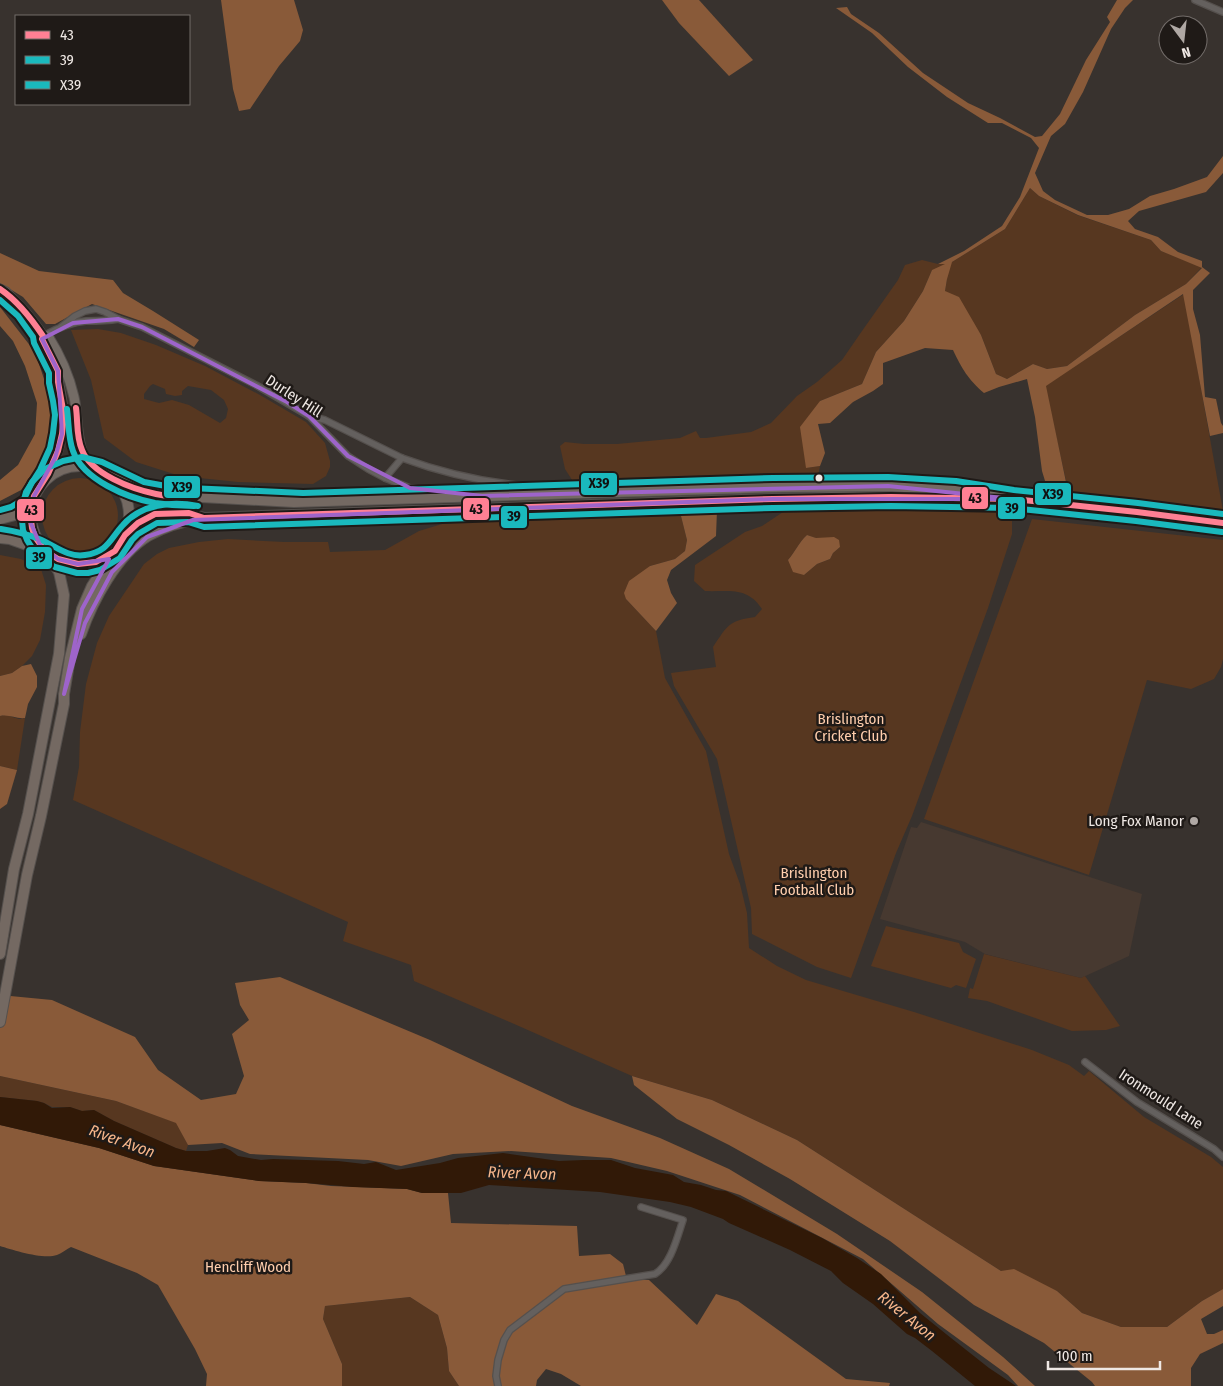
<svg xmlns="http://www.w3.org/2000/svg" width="1223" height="1386" font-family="'Fira Sans Condensed',sans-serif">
<rect width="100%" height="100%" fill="#38322e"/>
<path fill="#473930" d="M921 822 1142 894 1129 956 1081 978 985 954 965 942 880 919 911 827 917 828Z"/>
<g fill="#573720" fill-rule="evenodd">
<path d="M1030 188 1039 196 1077 215 1151 240 1161 251 1202 267 1186 284 1135 315 1067 366 1047 369 1033 364 1007 379 996 374 981 335 945 291 947 279 932 270 923 291 904 321 876 352 862 384 820 401 806 468 820 466 818 476H801L787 480 718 481 644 478 574 483 565 469 560 446 565 442 584 444H617L680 438 696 431 700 438H706L751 432 771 423 797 396 817 382 842 360 862 331 898 280 905 265 922 260 938 264 952 262 1005 229Z"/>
<path d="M1184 294 1223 511 1069 494 1045 386Z"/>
<path d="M98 329 121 333 156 345 205 366 260 395 306 422 325 443 330 461V467L326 476 313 484 238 482 180 476 136 462 104 438 91 380 71 330ZM153 384 165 389 166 394 175 396 182 395V391L188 386 211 390 224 400 228 409 226 418 220 423 189 405 172 400 159 403 144 399V394L150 386Z"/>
<circle cx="80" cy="516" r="38"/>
<path d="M917 505C945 506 989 503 1012 518V534L988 608 912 816 896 853 851 978 817 967 752 934 751 908 717 759 674 686 671 673 716 667 713 647C728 625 728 621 755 617L762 609C747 586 729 592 705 591L694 581 695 565 745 532 762 526 783 512 792 509 813 510 836 506ZM807 535 840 547 833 553 830 559 817 564 804 575 788 560C795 552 799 542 807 535Z"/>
<path d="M680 512 687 540 685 551 675 559 650 566 626 599 656 631 665 678 706 751 729 854 740 884 747 913 749 948 777 966 806 980 914 1012 1032 1050 1069 1065 1084 1076 1089 1071 1144 1117 1211 1157 1223 1167V1289L1202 1301 1167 1327H1121L1082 1313 1057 1291 1001 1271 797 1140 712 1100 632 1076 505 1020 414 981 411 965 343 941 348 922 73 800 79 767 80 732 86 684 97 643 109 616 144 564 157 554 169 548 199 542 228 539 284 542H328L330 552 385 550 419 531 442 524 513 518 599 514Z"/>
<path d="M1032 519 1223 540V659L1221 667 1214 679 1191 689 1147 680 1089 875 924 819Z"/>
<path d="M0 555 21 559 41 569 46 585 45 612 40 640 32 656 22 666 12 673 0 676Z"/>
<path d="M6 715 19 719 25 718 17 770 0 766V716Z"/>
<path d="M886 926 959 943 963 952 976 959 966 988 956 985 951 988 871 966Z"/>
<path d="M984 954 1081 978 1085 976 1120 1026 1106 1030 1072 1031 987 1001 968 998 970 988 973 989Z"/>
<path d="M0 1076 116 1101 177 1123 188 1145 186 1151 176 1148 114 1121 94 1110 82 1111 70 1107H52L44 1103 37 1101 0 1097Z"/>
<path d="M410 1297 438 1315 447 1348 449 1371 459 1386H342V1364L323 1319 325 1306Z"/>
</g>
<g fill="#895a39" fill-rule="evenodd">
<path d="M221 0H294L303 30 300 41 279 66 250 109 239 111 233 89Z"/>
<path d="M662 0H699L753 60 729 76 679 23Z"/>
<path d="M1117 0H1133L1125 8 1111 29 1083 92 1065 124 1051 136 1035 173 1043 191 1055 200 1087 215H1108L1129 209 1150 196 1174 189 1207 177 1223 156V173L1206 192 1139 211 1128 221 1135 229 1158 237 1178 252 1202 261V267L1210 273 1193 290V309L1200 335 1205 397 1216 399 1221 423 1223 426V433L1210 436 1183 294 1046 386 1066 482 1049 494 1042 471 1035 417 1027 379 999 387 984 393C968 379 962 369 953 350L925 348 883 363V384L873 391 853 402 830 423 818 424 825 453 820 466 806 468 800 427 820 401 862 384 876 352 904 321 923 291 932 270 945 264H938L964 251 1002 226 1020 197 1039 148 1031 138 1002 123H988L947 97 908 67 872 33 836 8 847 7 851 14 879 33 923 73 968 103 1000 118 1035 137 1042 136 1060 114 1086 60 1110 22 1107 17ZM1030 188 1039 196 1078 215 1151 240 1161 251 1202 268 1186 284 1135 315 1067 366 1047 369 1033 364 1007 379 996 374 981 335 959 297 945 291 947 279 952 262 1005 229Z"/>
<path d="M0 253 39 271 113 280 123 293 153 311 199 340 194 347 164 329 92 304 55 324H46L23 297 0 283Z"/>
<path d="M0 307 35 352 54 409 51 449 25 488 0 501V480L18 465 35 434 37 403 25 366 13 341 0 326Z"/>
<path d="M717 510 716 536 671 570 667 580 671 593 677 603 656 631 626 599 624 593 629 581 650 566 675 559 685 551 687 540 680 512Z"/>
<path d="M807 535 816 538 834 537 839 540 840 547 833 553 830 559 817 564 804 575 793 572 788 560C795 552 799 542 807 535Z"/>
<path d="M31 664 37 676V687L28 704 25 718C16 719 9 714 0 716V676L12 673 22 666Z"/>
<path d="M0 766 17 770 7 804 0 809Z"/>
<path d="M280 977 430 1040 572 1106 660 1138 729 1169 837 1234 922 1292 1003 1357 1035 1386H1018L1008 1375 938 1324 863 1259 740 1195 667 1171 611 1158 511 1151 453 1154 401 1166 368 1160 250 1154 222 1143 188 1145 176 1123 116 1101 0 1076V995L52 1000 135 1037 158 1070 201 1100 236 1094 244 1076 232 1034 249 1020 240 1005 235 983Z"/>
<path d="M632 1076 712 1100 797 1140 1001 1271 1014 1269 1057 1291 1082 1313 1121 1327H1167L1202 1301 1223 1289V1306L1201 1319 1207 1334H1214L1223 1330V1343L1200 1354 1191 1368V1386H1095L1092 1382 1044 1343 974 1305 890 1241 790 1179 729 1145 677 1119 634 1085Z"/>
<path d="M0 1125 99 1148 154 1166 259 1181 306 1183 331 1186 407 1189 422 1193H448L451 1223 577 1226 579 1256 610 1254 623 1264 627 1280H649L697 1325 716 1294 738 1301 846 1379 890 1383 889 1386H581L561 1374 546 1369 537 1380 536 1386H459L449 1371 447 1348 438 1315 410 1297 325 1306 323 1319 342 1364V1386H206L207 1374 195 1349 158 1285 137 1273 71 1247C67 1249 62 1253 57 1255 44 1260 13 1250 0 1246Z"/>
</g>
<path fill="#311907" d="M0 1097 37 1101 44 1103 52 1108 70 1107 82 1111 94 1110 114 1121 176 1148 186 1151H207L225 1148 230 1150 238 1156 261 1160 273 1159 338 1161 364 1164 376 1162 396 1170 440 1163 458 1158 503 1153 559 1161 584 1160H611L635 1168 673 1175 684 1182 701 1185 716 1190 726 1191 822 1238 857 1258 881 1274 920 1313 946 1334 989 1368 1016 1386H975L932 1351 915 1338 907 1334 873 1304 843 1283 831 1271 790 1250 729 1223 723 1219 691 1207 670 1202 600 1192 489 1185 461 1193H422L407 1189 353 1187 306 1183 259 1181 154 1166 99 1148 0 1125Z"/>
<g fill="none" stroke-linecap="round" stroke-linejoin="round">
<g stroke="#55504d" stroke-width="8">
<g id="street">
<path d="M1195 0 1223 12"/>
<path d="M61 327 75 316 85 311 96 309 105 312 118 319 142 327 256 385 309 416 348 456 368 469 385 478 410 488 450 493"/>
<path d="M45 335C58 328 71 322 86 321 97 321 107 321 118 319"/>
<path d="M309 416 325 420 402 458C440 472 484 482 524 486 537 487 551 486 564 486"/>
<path d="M385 478 402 458"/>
<path d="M1085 1062 1137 1102 1214 1149 1223 1157"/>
<path d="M498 1386 496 1376 498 1360 504 1340 510 1330 564 1289 655 1274C671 1264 677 1238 683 1220L641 1207"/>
</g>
</g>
<g stroke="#55504d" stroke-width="11">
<g id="primary">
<path d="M0 289 6 292 25 312 36 326 43 336 42 339C48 349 54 359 57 370 58 375 58 380 59 385 68 425 62 454 39 487"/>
<path d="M43 336H48C60 355 69 375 74 397 78 413 76 445 85 457 89 462 95 466 99 470"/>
</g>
</g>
<g stroke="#55504d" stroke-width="12">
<g id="highway">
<circle cx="80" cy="515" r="49"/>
<path d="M108 475 132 486 165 495 294 502 773 487 888 486 955 490 1013 499 1137 512 1223 523"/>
<path d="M0 519 15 515 31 505"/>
<path d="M125 535C148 511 173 508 204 518L773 499 854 497 969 498"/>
<path d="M0 538 10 539 44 551"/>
<path d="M81 634C93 600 117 555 148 536 165 526 183 521 203 518"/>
<path d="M0 954 14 869 28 814 59 654 64 595 59 572 48 554"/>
<path d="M0 1022 27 875 41 816 64 704V694L70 658 82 609 92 586 115 551"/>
</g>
</g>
<use href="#street" stroke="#64605e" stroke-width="5.5"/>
<use href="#primary" stroke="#746c66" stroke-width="9"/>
<use href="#highway" stroke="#746962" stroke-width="10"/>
<g stroke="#1f1a17" stroke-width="10">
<g id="bus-1">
<path d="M0 289C18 301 31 318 43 336L42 339 58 371V382L64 415 62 434 58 451 48 474 34 496 30 512 32 528 35 537 45 551 58 559 78 564 96 562 115 551 125 535 138 523 155 514 189 513 204 518 773 499 891 497 1013 499 1137 512 1223 523"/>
<path d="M76 408C78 422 76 437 82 450 91 474 132 489 156 494 168 497 181 497 194 497"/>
</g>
</g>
<g stroke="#1f1a17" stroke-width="10">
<g id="bus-2">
<path d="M0 300 18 316 33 337 34 343 49 373V383L53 401 55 415 53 433 50 448 40 470 26 492 21 511 23 530 27 540 38 557 55 567 77 573H88L100 570 120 558 132 540 138 534 157 523 188 522 204 527 773 508 891 506 1012 508 1136 521 1222 532"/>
<path d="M67 409C69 423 68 438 73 451 83 480 128 498 155 503 168 505 181 506 194 506"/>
</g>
</g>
<g stroke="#1f1a17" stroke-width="10">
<g id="bus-3">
<path d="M0 510 11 507 24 499 32 482 45 469 63 461 82 457 102 462 144 482 166 486 189 488 303 493 773 478 888 477 956 481 1014 490 1138 503 1223 514"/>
<path d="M1 529C14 531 27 534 39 539 54 545 68 558 85 555 108 552 110 539 123 525 141 504 172 501 198 506"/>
</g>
</g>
<use href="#bus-1" stroke="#ff8094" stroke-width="6"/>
<use href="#bus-2" stroke="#1ab9bd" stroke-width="6"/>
<use href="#bus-3" stroke="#1ab9bd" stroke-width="6"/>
</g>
<path fill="none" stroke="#9e64ca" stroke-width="4" stroke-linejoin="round" d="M118 319 142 327 287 402 309 416 348 456 410 488 482 496 888 486 1013 499H773L193 520 147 537 112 572 85 623 64 694 82 609 109 559 78 564 58 559 40 545 30 521 34 496 55 458 62 434 58 371 42 339 73 323Z"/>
<circle fill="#efe8e4" stroke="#1f1a17" stroke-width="2" cx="819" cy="478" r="4.5"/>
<circle fill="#afa8a4" stroke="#1f1a17" stroke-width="2" cx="1194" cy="821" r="5"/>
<g text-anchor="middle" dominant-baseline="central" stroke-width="5" stroke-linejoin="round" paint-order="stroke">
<g font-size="15" fill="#efe8e4" stroke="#1f1a17">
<text transform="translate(294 396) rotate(33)">Durley Hill</text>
<text transform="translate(1161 1099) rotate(33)">Ironmould Lane</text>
</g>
<g font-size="15" fill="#ffcead" stroke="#1f1a17">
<text x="851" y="719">Brislington<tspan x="851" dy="17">Cricket Club</tspan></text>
<text x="814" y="873">Brislington<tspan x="814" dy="17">Football Club</tspan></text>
<text x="248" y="1267">Hencliff Wood</text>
</g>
<g font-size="15" fill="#efe8e4" stroke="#1f1a17" text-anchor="end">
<text x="1184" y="821">Long Fox Manor</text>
</g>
<g font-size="16" font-style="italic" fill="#f7b68b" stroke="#1f1a17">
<text transform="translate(122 1141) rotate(20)">River Avon</text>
<text transform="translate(522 1173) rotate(2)">River Avon</text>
<text transform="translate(907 1316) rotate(39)">River Avon</text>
</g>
</g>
<g stroke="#1f1a17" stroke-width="2">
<rect x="580" y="472" width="38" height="24" rx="5" fill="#1ab9bd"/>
<rect x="163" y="475" width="38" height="24" rx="5" fill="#1ab9bd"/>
<rect x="1034" y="482" width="38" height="24" rx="5" fill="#1ab9bd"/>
<rect x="961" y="486" width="28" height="24" rx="5" fill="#ff8094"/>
<rect x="997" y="496" width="29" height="24" rx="5" fill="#1ab9bd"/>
<rect x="462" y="497" width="28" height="24" rx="5" fill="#ff8094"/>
<rect x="16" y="498" width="29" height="24" rx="5" fill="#ff8094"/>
<rect x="500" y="505" width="28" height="24" rx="5" fill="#1ab9bd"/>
<rect x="25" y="546" width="28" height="24" rx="5" fill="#1ab9bd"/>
</g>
<g font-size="14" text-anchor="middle" font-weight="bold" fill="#111">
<text x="599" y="488">X39</text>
<text x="182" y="492">X39</text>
<text x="1053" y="499">X39</text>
<text x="975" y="503">43</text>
<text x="1012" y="513">39</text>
<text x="476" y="514">43</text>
<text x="31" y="515">43</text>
<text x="514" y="521">39</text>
<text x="39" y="562">39</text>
</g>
<rect x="15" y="15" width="175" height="90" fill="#1f1a17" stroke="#726c69"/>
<rect x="25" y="31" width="25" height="8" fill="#ff8094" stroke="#726c69"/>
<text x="60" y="40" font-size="15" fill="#efe8e4">43</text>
<rect x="25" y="56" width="25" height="8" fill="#1ab9bd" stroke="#726c69"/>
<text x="60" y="65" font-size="15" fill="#efe8e4">39</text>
<rect x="25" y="81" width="25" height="8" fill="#1ab9bd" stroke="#726c69"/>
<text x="60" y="90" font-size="15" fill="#efe8e4">X39</text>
<g transform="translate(1183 40) rotate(165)"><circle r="24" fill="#1f1a17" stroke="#726c69"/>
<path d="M0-4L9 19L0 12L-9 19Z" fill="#afa8a4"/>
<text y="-8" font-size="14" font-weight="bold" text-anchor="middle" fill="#efe8e4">N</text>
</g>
<path d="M1048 1361v8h112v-8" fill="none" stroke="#efe8e4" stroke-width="2.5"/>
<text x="1056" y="1361" font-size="15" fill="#efe8e4" stroke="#1f1a17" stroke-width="4" paint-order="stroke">100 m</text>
</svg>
